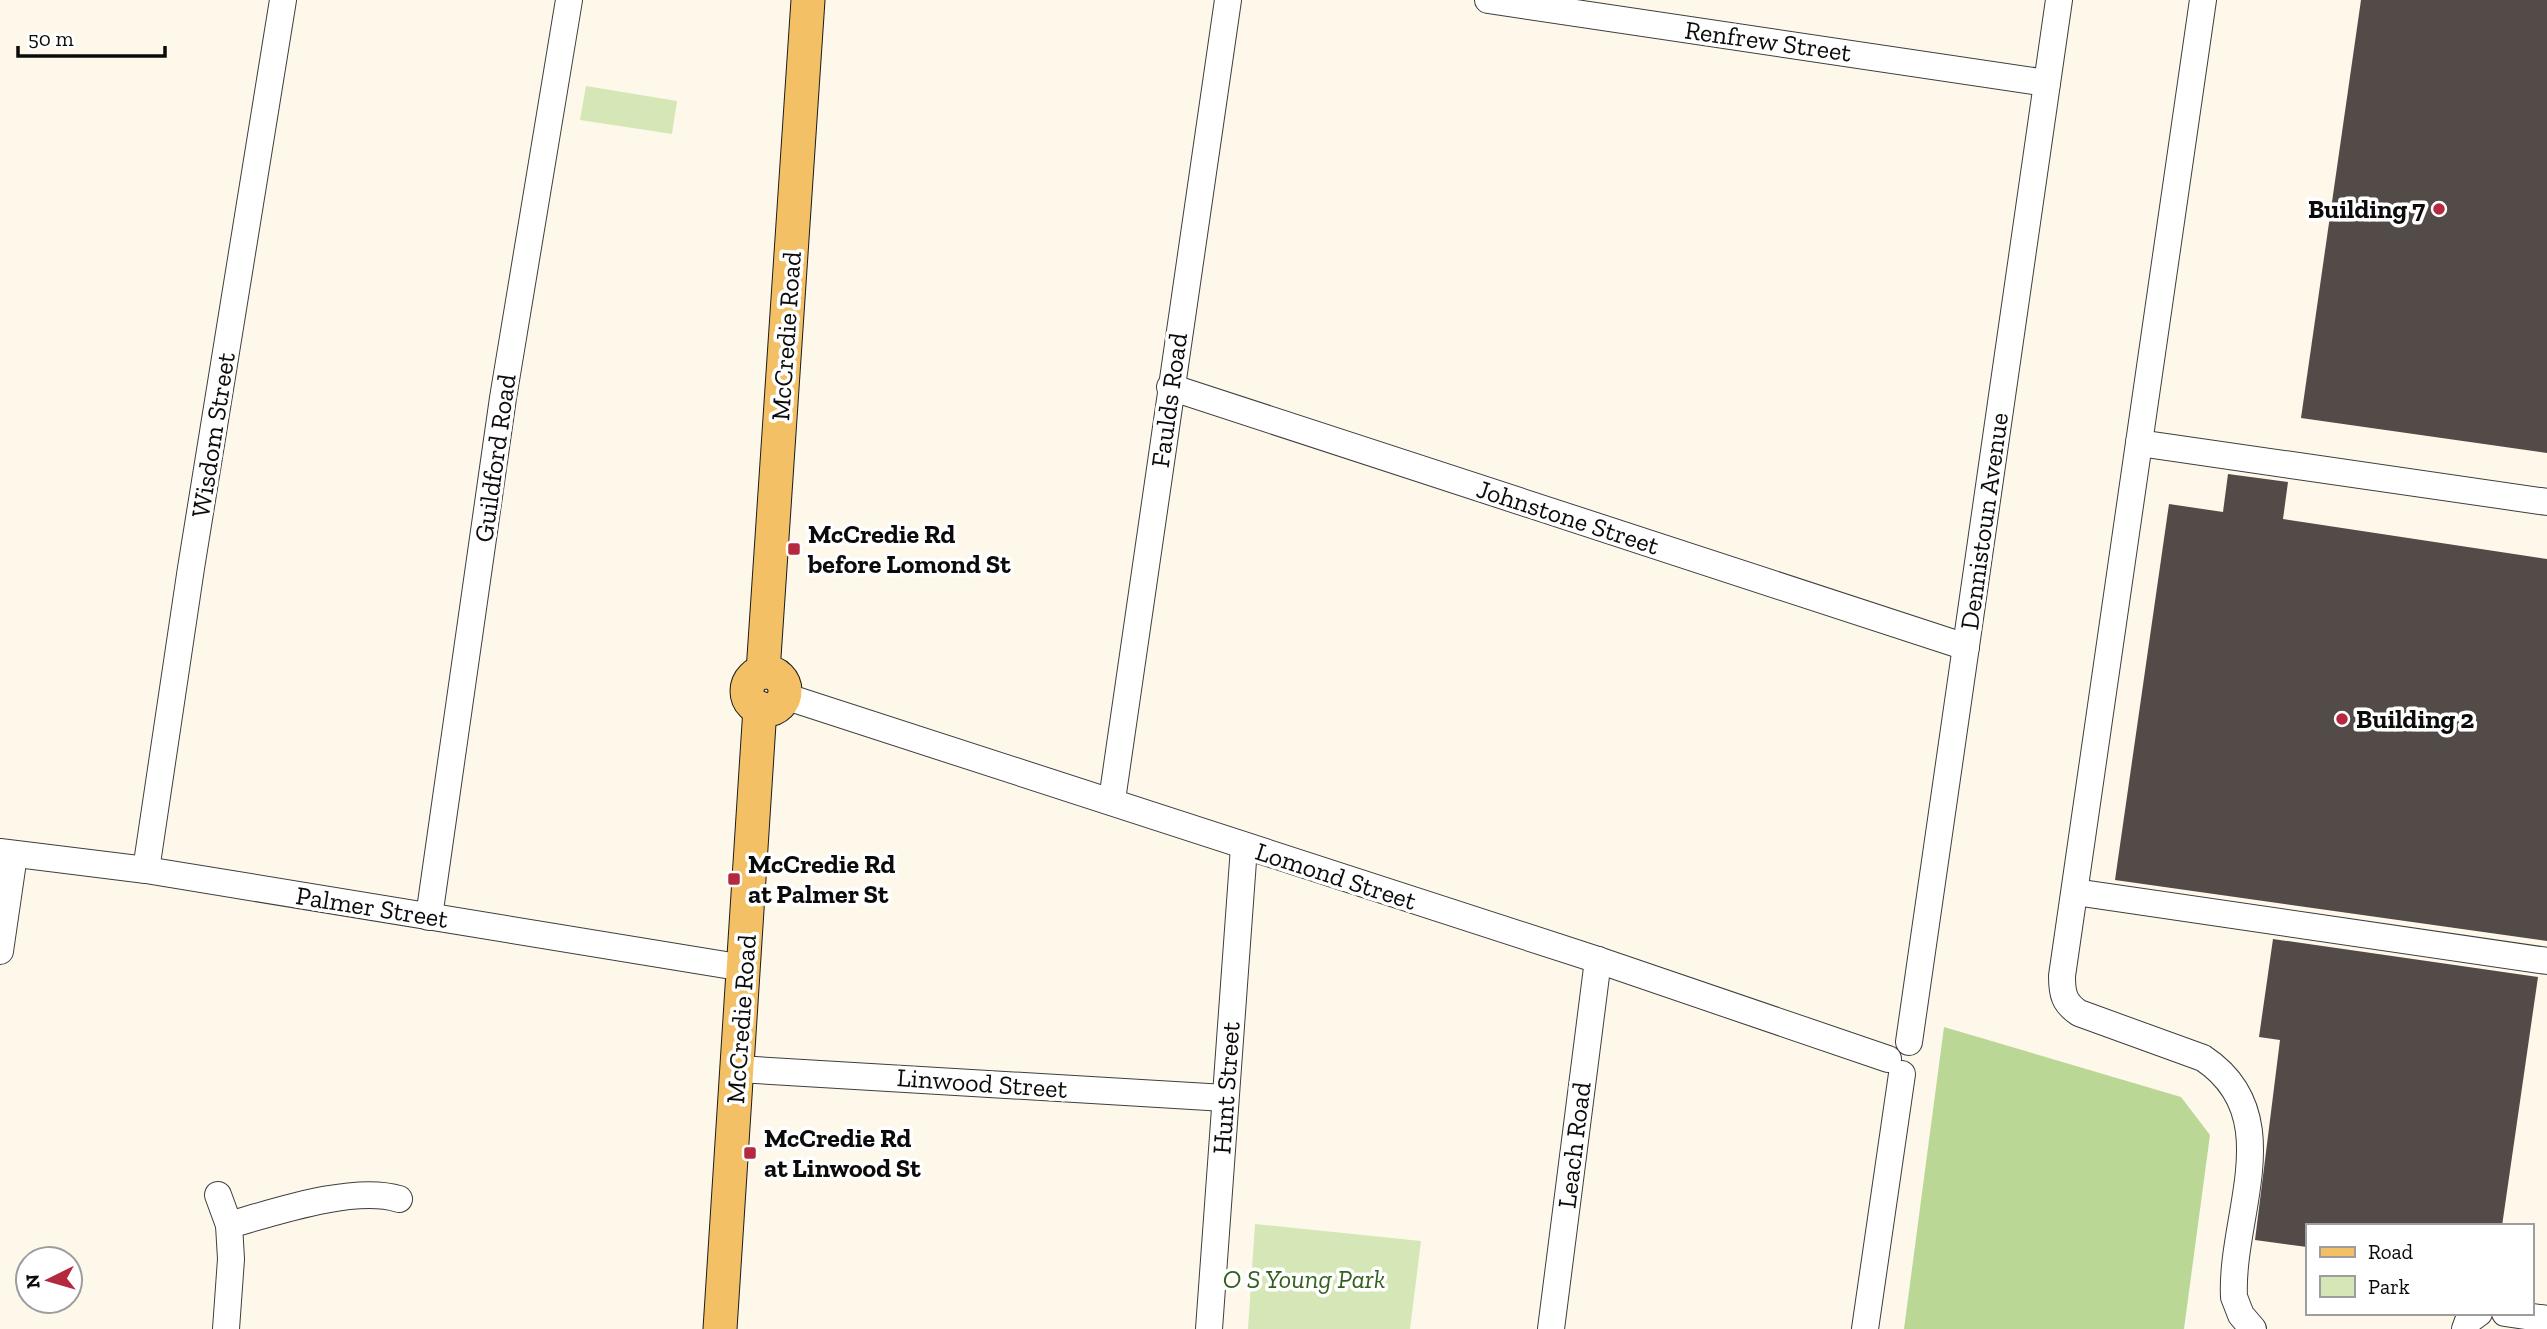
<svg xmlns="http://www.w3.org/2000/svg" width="2547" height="1329" font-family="'Zilla Slab',serif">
<rect width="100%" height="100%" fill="#fef8ea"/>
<g fill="#d5e7b6">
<path d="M586 86 677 101 672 134 580 120Z"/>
<path d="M1255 1224 1421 1241 1410 1329H1248Z"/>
</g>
<path fill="#bbd796" d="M1944 1027 2181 1097 2210 1135 2184 1329H1904Z"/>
<g fill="#534b48">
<path d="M2361 0H2547V453L2301 418Z"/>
<path d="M2228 474 2288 482 2283 519 2547 559V941L2115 880 2169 504 2223 512Z"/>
<path d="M2273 939 2538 977 2502 1226H2307V1247L2255 1240 2280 1040 2259 1037Z"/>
</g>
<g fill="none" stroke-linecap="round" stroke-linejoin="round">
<g stroke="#3e3e3e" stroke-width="28">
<g id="minor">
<path d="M1488 0 2047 83"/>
<path d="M2203 0 2062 976C2062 994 2064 1003 2079 1013L2203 1058C2289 1115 2230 1215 2234 1297L2241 1315 2253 1329"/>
<path d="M1170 387 1966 647"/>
<path d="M2139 443 2547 502"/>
<path d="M784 696 1598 960 1888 1059"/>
<path d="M1112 800 1228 0"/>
<path d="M0 852 146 870 744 968"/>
<path d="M146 870 191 568 283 0"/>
<path d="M2075 892 2547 961"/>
<path d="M429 917 503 398 569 0"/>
<path d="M0 951 14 855"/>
<path d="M1909 1042 2059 0"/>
<path d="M738 1069 1225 1098"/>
<path d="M218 1195 229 1225 231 1259 226 1329"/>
<path d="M229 1225C275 1212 354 1185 399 1199"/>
<path d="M2505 1313 2547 1319"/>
<path d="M1209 1329 1244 847"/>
<path d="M1551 1329 1598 960"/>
<path d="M1865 1329 1902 1074"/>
<path d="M2465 1329 2468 1321 2479 1313"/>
</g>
</g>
<g stroke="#1c1c1c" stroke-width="35">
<g id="major">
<path d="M763 672 808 0"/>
<circle cx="766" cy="691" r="19"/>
<path d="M720 1329 760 708"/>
</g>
</g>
<use href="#minor" stroke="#fff" stroke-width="26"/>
<use href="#major" stroke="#f3c065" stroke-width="33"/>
</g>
<g fill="#b52940" stroke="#fff" stroke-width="2.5">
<circle cx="2439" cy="209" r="7"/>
<rect x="787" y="542" width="14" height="14" rx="3.5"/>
<circle cx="2342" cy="719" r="7"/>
<rect x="727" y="872" width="14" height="14" rx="3.5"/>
<rect x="743" y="1146" width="14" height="14" rx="3.5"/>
</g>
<g text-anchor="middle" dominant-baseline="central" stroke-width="7" stroke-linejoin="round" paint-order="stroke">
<g font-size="26" fill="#0b0b0b" stroke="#fff">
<text transform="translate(1768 41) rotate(8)">Renfrew Street</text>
<text transform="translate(786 336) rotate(-86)">McCredie Road</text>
<text transform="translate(1169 400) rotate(-82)">Faulds Road</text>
<text transform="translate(213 435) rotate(-81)">Wisdom Street</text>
<text transform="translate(495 458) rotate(-82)">Guildford Road</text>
<text transform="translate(1568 517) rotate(18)">Johnstone Street</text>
<text transform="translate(1984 521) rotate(-82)">Dennistoun Avenue</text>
<text transform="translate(1336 876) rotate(18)">Lomond Street</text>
<text transform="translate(372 907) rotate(9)">Palmer Street</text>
<text transform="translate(741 1019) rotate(-86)">McCredie Road</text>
<text transform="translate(982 1083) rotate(4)">Linwood Street</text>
<text transform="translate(1226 1088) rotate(-86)">Hunt Street</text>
<text transform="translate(1574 1145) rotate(-83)">Leach Road</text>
</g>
<g font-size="26" font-weight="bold" fill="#0b0b0b" stroke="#fff" text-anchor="start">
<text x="2425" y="209" text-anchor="end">Building 7</text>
<text x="808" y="534">McCredie Rd<tspan x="808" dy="30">before Lomond St</tspan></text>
<text x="2356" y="719">Building 2</text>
<text x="748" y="864">McCredie Rd<tspan x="748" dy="30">at Palmer St</tspan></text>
<text x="764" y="1138">McCredie Rd<tspan x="764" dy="30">at Linwood St</tspan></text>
</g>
<g font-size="26" font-style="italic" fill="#34601f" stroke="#fff">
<text x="1304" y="1279">O S Young Park</text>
</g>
</g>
<rect x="2306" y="1224" width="228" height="91" fill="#ffffff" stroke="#9d9d9d" stroke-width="2"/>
<rect x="2320" y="1247" width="35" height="10" fill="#f3c065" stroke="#9d9d9d" stroke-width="2"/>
<text x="2368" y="1259" font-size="21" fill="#0b0b0b">Road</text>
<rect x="2320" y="1276" width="35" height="21" fill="#d5e7b6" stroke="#9d9d9d" stroke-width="2"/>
<text x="2368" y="1294" font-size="21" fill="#0b0b0b">Park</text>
<g transform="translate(49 1280) rotate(265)"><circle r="33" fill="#ffffff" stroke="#9d9d9d" stroke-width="2"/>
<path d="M0-5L12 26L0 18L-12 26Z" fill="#b52940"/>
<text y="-10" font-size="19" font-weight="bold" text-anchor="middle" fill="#0b0b0b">N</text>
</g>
<path d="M18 46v10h147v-10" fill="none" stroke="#0b0b0b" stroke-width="3.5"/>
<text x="28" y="46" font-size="21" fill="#0b0b0b" stroke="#ffffff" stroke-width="5" paint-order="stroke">50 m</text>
</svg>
